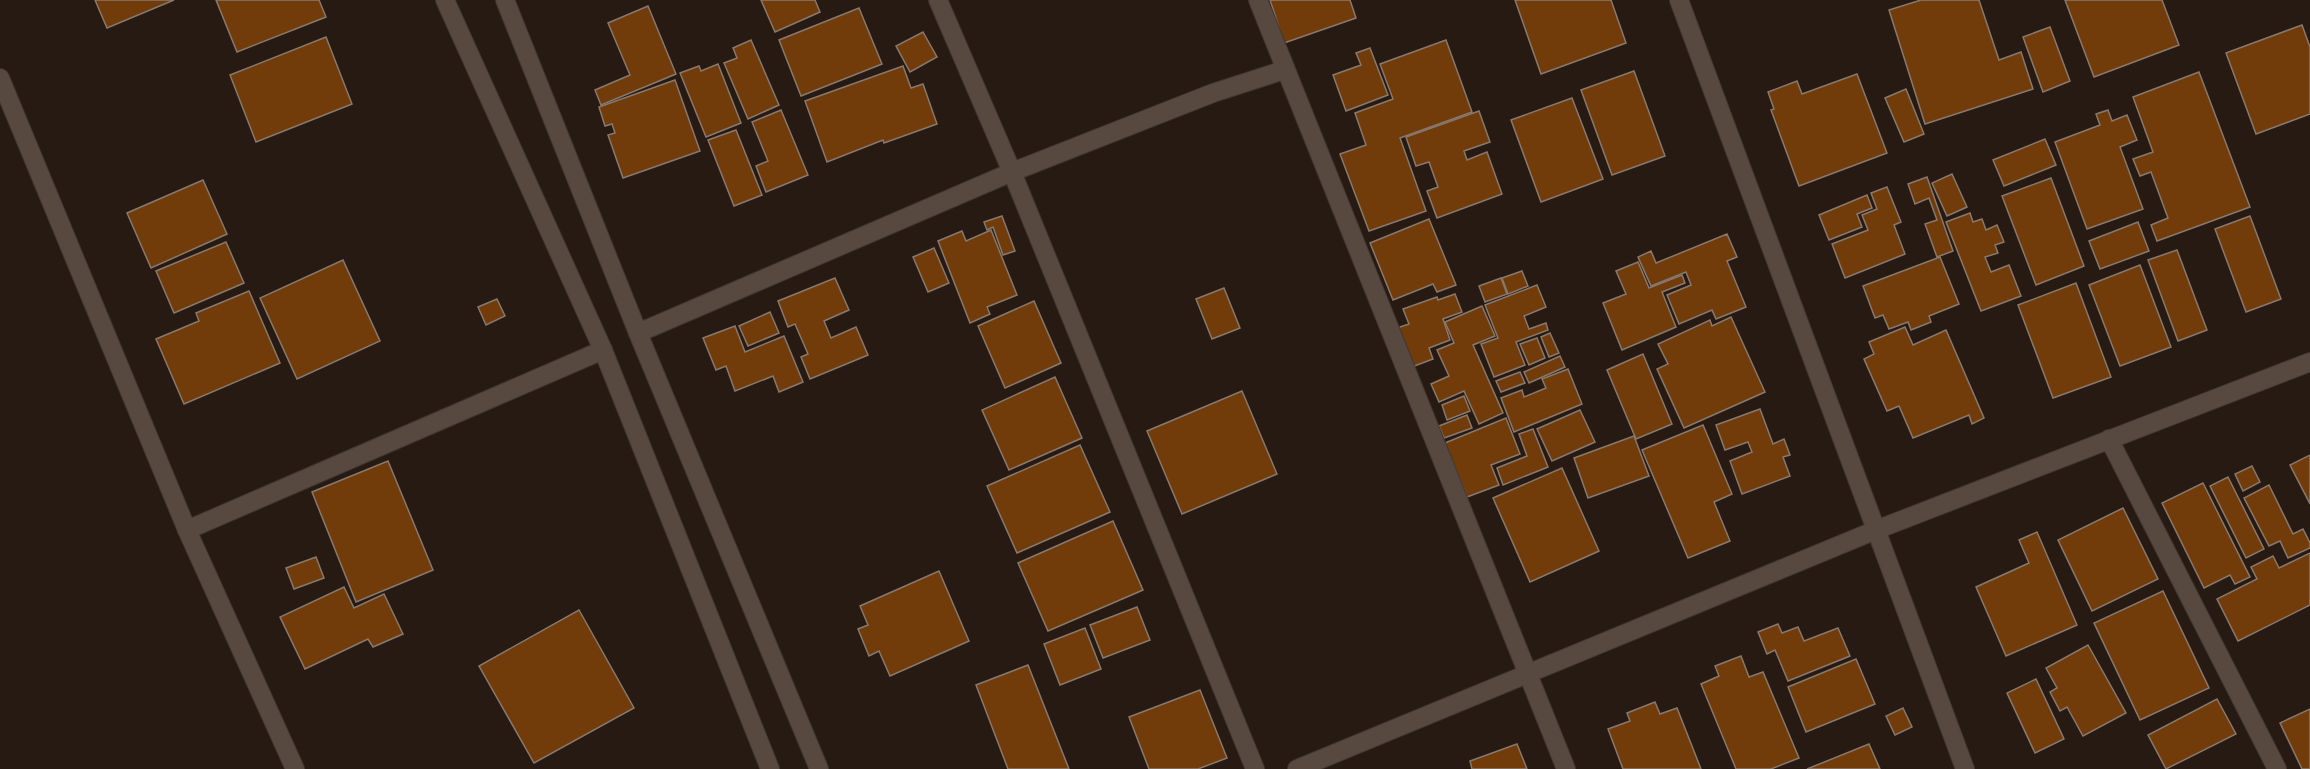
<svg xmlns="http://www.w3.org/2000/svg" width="2310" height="769" font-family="'Fira Sans',sans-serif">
<rect width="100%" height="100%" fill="#261a12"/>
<g fill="#713c09" stroke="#88796f" stroke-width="1.5">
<path d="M95 0H174L107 28Z"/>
<path d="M216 0H319L326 17 237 52Z"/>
<path d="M761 0H815L820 12 775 32Z"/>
<path d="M1270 0H1350L1356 18 1284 43Z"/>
<path d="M1515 0H1611L1626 43 1541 74Z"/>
<path d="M1921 0H1979L1999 60 2021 52 2033 89 1925 124 1889 10Z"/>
<path d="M2065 0H2162L2179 45 2094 77Z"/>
<path d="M648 6 676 74 601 105 595 90 630 75 608 23Z"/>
<path d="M859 8 882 64 801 96 779 40Z"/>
<path d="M2302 25 2310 47V114L2256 134 2226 53Z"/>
<path d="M2050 27 2070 81 2043 92 2023 37Z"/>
<path d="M923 32 937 57 910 72 896 46Z"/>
<path d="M326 37 352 104 256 142 230 75Z"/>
<path d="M751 40 779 105 748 119 724 63 737 58 733 48Z"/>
<path d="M1446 40 1472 112 1400 138 1426 211 1369 231 1340 154 1366 145 1355 113 1393 99 1380 64Z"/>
<path d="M1370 48 1388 95 1346 111 1333 75 1361 65 1356 53Z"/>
<path d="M718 64 741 123 706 137 680 73 699 66 701 71Z"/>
<path d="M903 66 911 88 923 84 937 124 884 143 883 140 827 162 805 101Z"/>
<path d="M1634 71 1665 156 1612 175 1581 90Z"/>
<path d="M2199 72 2250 207 2157 241 2151 225 2168 218 2151 172 2140 176 2133 159 2153 152 2133 97Z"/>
<path d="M1857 74 1887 153 1799 186 1771 110 1774 109 1768 92 1797 81 1802 94Z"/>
<path d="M675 80 700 151 623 178 608 135 615 133 612 124 605 126 599 107Z"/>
<path d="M1906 89 1924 134 1904 142 1885 98Z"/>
<path d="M1572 98 1603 179 1541 202 1511 120Z"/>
<path d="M781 110 808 175 766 192 756 166 768 161 752 122Z"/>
<path d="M2108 110 2112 121 2127 115 2137 140 2120 147 2143 209 2087 229 2055 142 2100 125 2096 114Z"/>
<path d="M1479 111 1490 142 1464 151 1467 160 1487 152 1502 194 1437 218 1427 191 1438 187 1429 162 1416 166 1406 137Z"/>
<path d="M736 130 762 195 734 206 708 140Z"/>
<path d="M2045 139 2056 165 2004 186 1993 160Z"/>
<path d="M1952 174 1967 207 1947 216 1932 183Z"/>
<path d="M1927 177 1953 251 1937 257 1925 224 1937 220 1929 198 1915 204 1908 184Z"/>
<path d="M2051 178 2084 266 2036 285 2002 196Z"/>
<path d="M203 180 227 234 151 268 127 213Z"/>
<path d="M1887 187 1901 222 1894 225 1905 254 1845 278 1832 244 1868 230 1862 215 1877 209 1871 193Z"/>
<path d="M1867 195 1872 208 1857 214 1862 227 1829 240 1819 215Z"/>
<path d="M1970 213 1973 222 1982 219 1986 230 1997 225 2004 242 1995 245 1998 253 1985 257 1991 272 2009 265 2021 296 1981 311 1946 222Z"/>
<path d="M1002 216 1015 251 1003 255 993 227 987 230 984 222Z"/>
<path d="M2250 216 2281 299 2246 312 2215 229Z"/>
<path d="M1429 219 1456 285 1437 292 1433 284 1393 300 1370 243Z"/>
<path d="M2138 222 2149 251 2100 269 2089 241Z"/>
<path d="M991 230 1017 295 987 307 990 314 970 323 938 241 962 231 966 241Z"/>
<path d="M1727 234 1737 257 1727 261 1746 307 1716 319 1712 310 1679 324 1667 295 1691 285 1686 272 1651 286 1638 257 1651 251 1656 263Z"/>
<path d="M226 242 244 283 174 313 156 271Z"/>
<path d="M934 248 949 283 928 292 913 257Z"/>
<path d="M2177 250 2207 330 2178 341 2148 260Z"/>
<path d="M1940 257 1959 304 1929 316 1931 322 1911 330 1908 322 1889 329 1883 315 1875 318 1863 286Z"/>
<path d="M343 260 380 341 297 379 260 298Z"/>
<path d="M1638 262 1649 288 1682 275 1685 283 1662 292 1676 327 1622 350 1603 303 1626 294 1616 271Z"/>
<path d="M2140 265 2171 347 2120 366 2089 285Z"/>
<path d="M1522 271 1528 286 1508 294 1502 278Z"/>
<path d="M835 278 849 310 824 321 831 338 856 327 868 355 810 379 801 357 808 354 795 324 788 327 778 301Z"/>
<path d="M1501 278 1507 294 1485 302 1479 286Z"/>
<path d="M2076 283 2111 377 2053 398 2018 305Z"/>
<path d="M1537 285 1546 307 1524 316 1529 329 1546 323 1548 330 1516 342 1525 365 1494 377 1481 344 1498 338 1485 305Z"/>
<path d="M1224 288 1240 328 1212 339 1196 299Z"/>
<path d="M249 291 280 363 184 404 156 339 199 321 196 313Z"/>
<path d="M1455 294 1462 312 1443 319 1450 340 1429 348 1433 359 1409 368 1394 329 1409 324 1403 309 1437 297 1438 300Z"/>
<path d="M497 299 505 316 486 325 478 307Z"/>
<path d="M1034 301 1061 363 1005 388 978 326Z"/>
<path d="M1482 306 1495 336 1473 345 1503 413 1479 424 1464 391 1439 402 1431 384 1449 376 1437 350 1454 343 1445 322Z"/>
<path d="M770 312 779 333 748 346 739 326Z"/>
<path d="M1731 317 1765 392 1684 428 1657 369 1668 364 1658 344 1710 320 1712 326Z"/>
<path d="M735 326 745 352 784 336 803 382 779 392 773 376 735 391 726 366 716 370 703 338Z"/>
<path d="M1905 327 1913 345 1946 330 1984 418 1972 424 1969 415 1913 438 1899 406 1887 411 1864 359 1874 354 1869 342Z"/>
<path d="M1550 333 1559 353 1549 357 1541 337Z"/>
<path d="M1537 338 1545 358 1529 365 1520 344Z"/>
<path d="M1643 354 1672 424 1636 439 1607 370Z"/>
<path d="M1560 356 1565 367 1529 383 1524 372Z"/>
<path d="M1568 369 1582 404 1514 432 1501 398 1522 390 1524 397 1546 388 1542 379Z"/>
<path d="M1520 372 1525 383 1501 392 1496 381Z"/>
<path d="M1055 377 1082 438 1009 470 982 410Z"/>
<path d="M1242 391 1277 474 1182 514 1147 431Z"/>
<path d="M1464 396 1470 411 1447 420 1442 405Z"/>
<path d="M1760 409 1773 444 1784 439 1790 455 1783 457 1790 476 1742 494 1730 461 1752 452 1748 442 1725 450 1716 425Z"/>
<path d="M1580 410 1595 442 1552 461 1537 429Z"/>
<path d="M1467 415 1472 428 1444 438 1439 426Z"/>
<path d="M1506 418 1520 454 1491 465 1499 485 1467 497 1445 443Z"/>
<path d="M1703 425 1732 494 1714 502 1730 541 1688 558 1642 450Z"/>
<path d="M1533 429 1548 467 1503 485 1497 468 1527 456 1519 434Z"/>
<path d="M1634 436 1649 476 1588 498 1574 458Z"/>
<path d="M1080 445 1110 512 1017 553 987 486Z"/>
<path d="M2310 455V504L2290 465Z"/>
<path d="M388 461 433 570 356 602 312 492Z"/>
<path d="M2252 466 2260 482 2243 491 2235 474Z"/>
<path d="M1562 468 1599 551 1530 582 1493 498Z"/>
<path d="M2228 477 2264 549 2246 558 2210 486Z"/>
<path d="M2203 483 2250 577 2235 584 2230 575 2204 588 2162 503Z"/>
<path d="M2269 485 2293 534 2303 529 2310 543V548L2288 558 2280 541 2269 546 2244 498Z"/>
<path d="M2123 508 2158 579 2092 611 2058 540Z"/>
<path d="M1113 521 1143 590 1048 631 1018 563Z"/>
<path d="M2037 532 2077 625 2006 656 1976 587 2029 563 2019 540Z"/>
<path d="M2310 553V605L2238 641 2217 599 2257 579 2251 567 2273 556 2279 568Z"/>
<path d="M316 557 324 578 294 589 286 568Z"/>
<path d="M939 571 969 641 890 676 879 651 869 656 858 629 868 625 860 606Z"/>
<path d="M344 587 354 608 384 594 403 634 373 647 368 639 305 669 280 617Z"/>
<path d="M2163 591 2209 688 2140 720 2094 623Z"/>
<path d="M1137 607 1150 640 1103 658 1090 625Z"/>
<path d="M579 610 634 708 534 763 479 666Z"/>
<path d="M1778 624 1782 633 1798 627 1804 641 1838 628 1850 656 1788 681 1775 650 1767 654 1758 632Z"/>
<path d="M1085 628 1101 669 1060 685 1044 644Z"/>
<path d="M2088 645 2126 713 2083 736 2067 707 2060 711 2050 692 2057 688 2046 668Z"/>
<path d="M1741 656 1749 677 1763 672 1799 758 1771 769H1736L1701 684 1719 676 1715 666Z"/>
<path d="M1856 659 1875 704 1806 732 1788 687Z"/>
<path d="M1028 665 1069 769H1008L976 685Z"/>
<path d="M2036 679 2064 739 2035 753 2007 693Z"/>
<path d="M1200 690 1227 758 1198 769H1149L1129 717Z"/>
<path d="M2217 699 2236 734 2166 769 2148 735Z"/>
<path d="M1655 702 1660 714 1677 708 1701 769H1623L1608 729 1630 721 1627 713Z"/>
<path d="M1903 708 1912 727 1895 735 1886 716Z"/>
<path d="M2310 709V769H2302L2280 723Z"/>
<path d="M1517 744 1527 769H1472L1470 761Z"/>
<path d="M1869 744 1880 769H1807Z"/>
</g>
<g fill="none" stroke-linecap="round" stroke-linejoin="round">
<g stroke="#403632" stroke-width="20">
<g id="minor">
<path d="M938 0 1012 172 1255 769"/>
<path d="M1258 0 1566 769"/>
<path d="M1679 0 1965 769"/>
<path d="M0 78 187 530 295 769"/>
<path d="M638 333 1012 172 1213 93 1284 70"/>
<path d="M2109 439 2277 769"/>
<path d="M187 530 603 350"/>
<path d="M1297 769 1876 530 2310 362"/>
</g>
</g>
<g stroke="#403632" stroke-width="20">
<g id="tertiary">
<path d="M445 0 603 350 770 769"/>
<path d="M505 0 638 333 819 769"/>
</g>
</g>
<use href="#minor" stroke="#57493f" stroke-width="18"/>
<use href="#tertiary" stroke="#57493f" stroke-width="18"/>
</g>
</svg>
